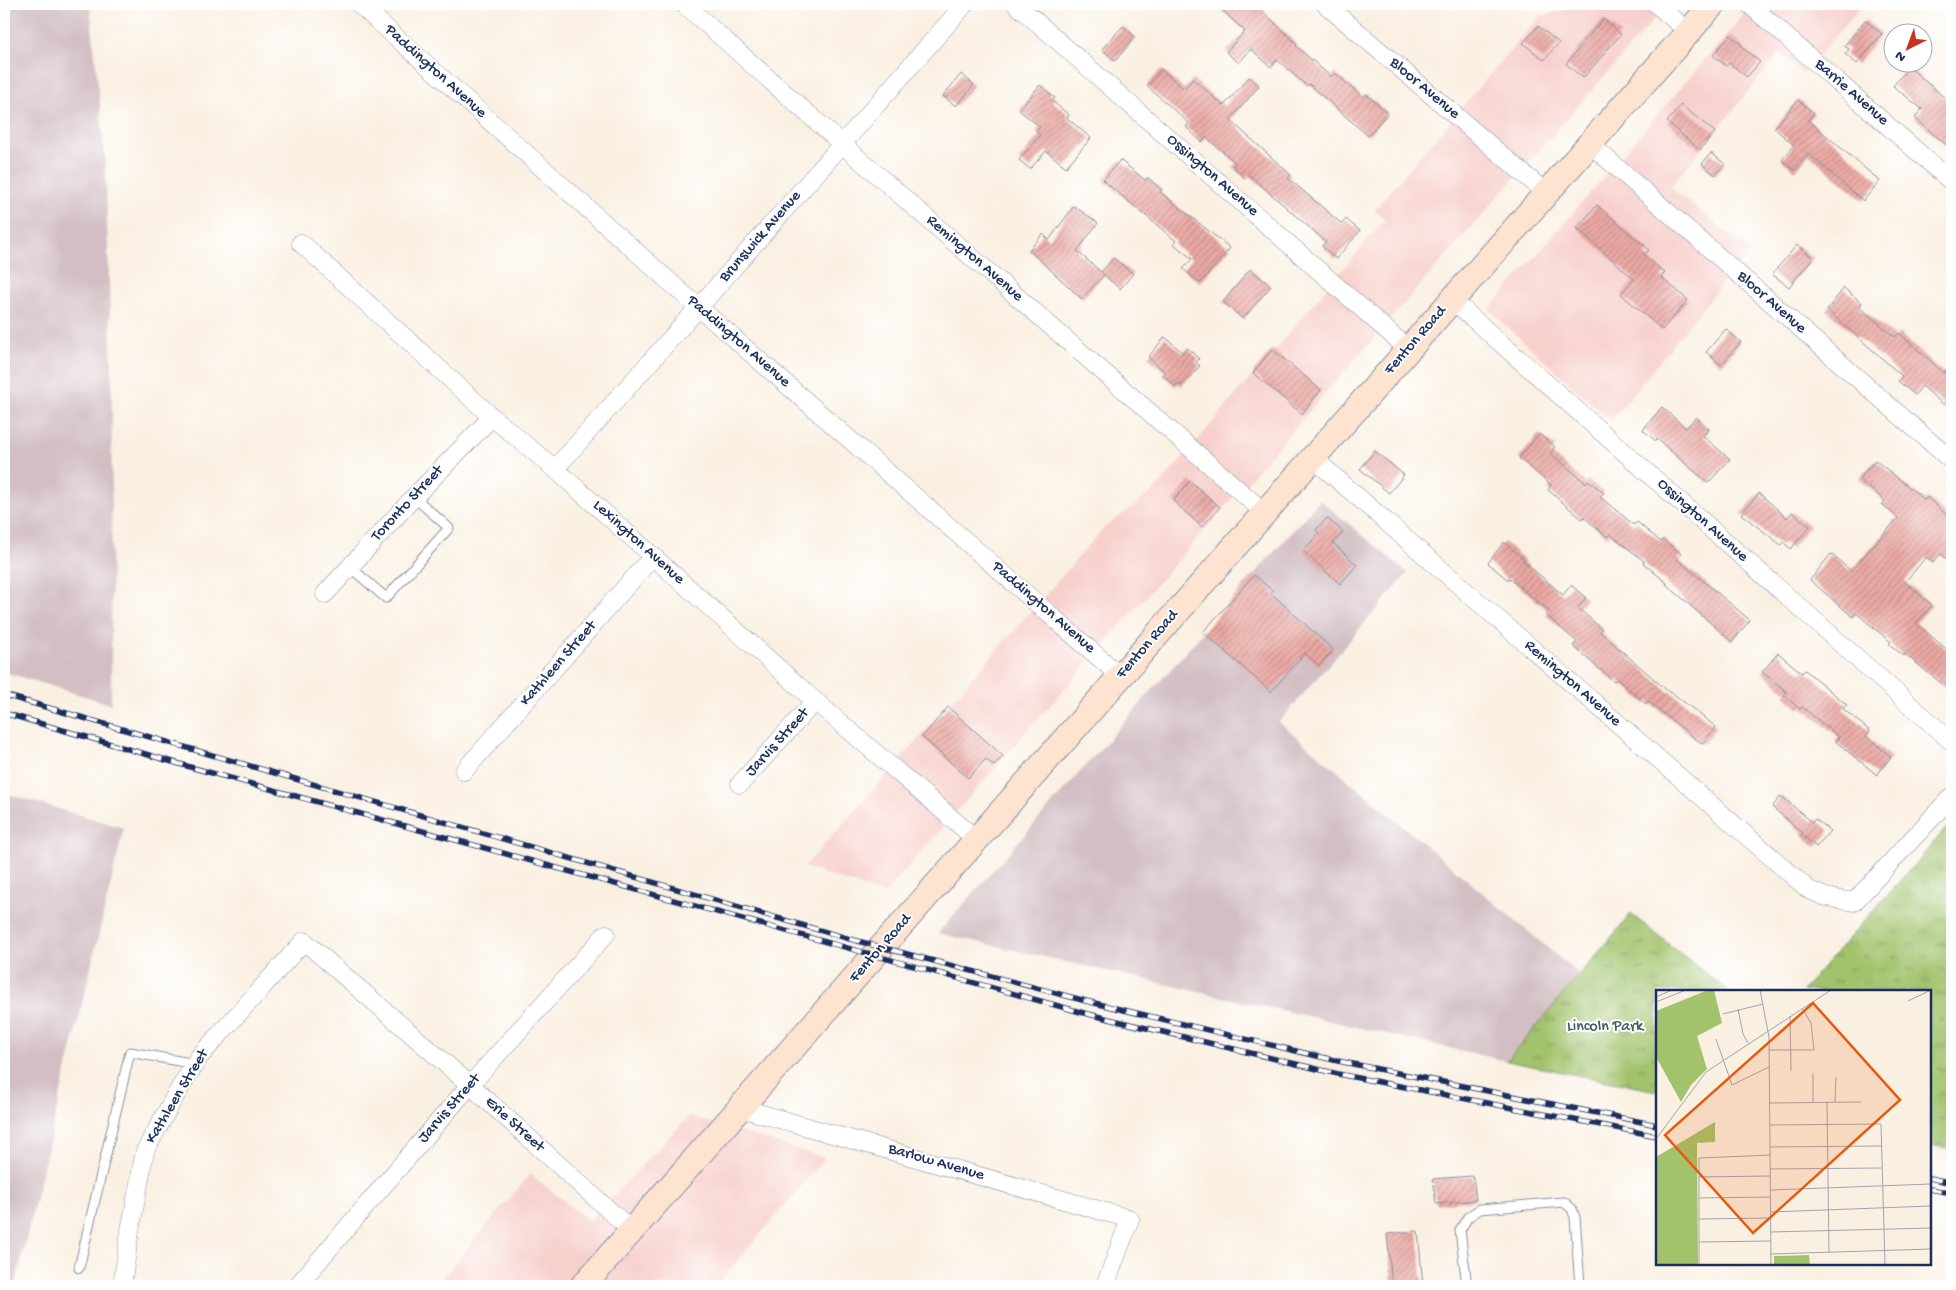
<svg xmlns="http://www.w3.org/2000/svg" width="1956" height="1290" font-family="'Gochi Hand',sans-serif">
<defs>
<pattern id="grass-tufts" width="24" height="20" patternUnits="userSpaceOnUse" patternTransform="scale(1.25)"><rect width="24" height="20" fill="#a2c36c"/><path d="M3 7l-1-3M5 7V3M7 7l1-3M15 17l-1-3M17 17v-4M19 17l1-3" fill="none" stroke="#839f5c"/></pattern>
<pattern id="building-hatch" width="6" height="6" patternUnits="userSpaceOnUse" patternTransform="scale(1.25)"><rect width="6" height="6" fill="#eca9a3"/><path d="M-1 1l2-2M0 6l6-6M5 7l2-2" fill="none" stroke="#be8a88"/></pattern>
</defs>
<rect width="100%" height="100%" fill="#fff"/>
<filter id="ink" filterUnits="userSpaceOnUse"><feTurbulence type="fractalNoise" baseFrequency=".02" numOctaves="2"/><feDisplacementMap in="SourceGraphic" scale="10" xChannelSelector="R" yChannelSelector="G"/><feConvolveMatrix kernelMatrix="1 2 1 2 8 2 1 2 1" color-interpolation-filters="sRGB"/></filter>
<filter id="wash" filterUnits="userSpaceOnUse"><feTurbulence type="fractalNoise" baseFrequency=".0096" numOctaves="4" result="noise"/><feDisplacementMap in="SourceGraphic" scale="20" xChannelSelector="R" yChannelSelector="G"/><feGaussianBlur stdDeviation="1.12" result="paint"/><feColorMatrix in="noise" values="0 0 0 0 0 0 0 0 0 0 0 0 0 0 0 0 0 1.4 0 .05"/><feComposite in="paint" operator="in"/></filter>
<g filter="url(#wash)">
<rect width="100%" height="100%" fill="#faf0e2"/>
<g fill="#f7d0cc">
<path d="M1569 4H1668L884 894 804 867 908 751 1104 528 1155 490 1385 220 1375 209 1540 16 1563 11Z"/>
<path d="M1753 4H1863L1803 73 1780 53 1670 187 1749 251 1611 421 1489 310Z"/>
<path d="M689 1116 825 1158 716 1286H436L530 1174 589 1221Z"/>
</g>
<g fill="#d2bec3">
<path d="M4 4H90L105 158 112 374 111 704 4 672Z"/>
<path d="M1320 500 1408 573 1279 722 1580 975 1507 1061 938 933Z"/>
<path d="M4 793 124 828 15 1286H4Z"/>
</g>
<g fill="url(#grass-tufts)" stroke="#5e7965">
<path d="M1952 822V1149L1930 1145V991H1802Z"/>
<path d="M1631 914 1728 991H1657V1091L1507 1061Z"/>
</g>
<g id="blocks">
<g fill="url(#building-hatch)">
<path d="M1215 4H1255L1297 44 1296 46 1331 77 1335 73 1363 97 1366 94 1388 113 1368 136 1309 84 1307 86 1277 60 1271 67 1251 49 1239 63 1226 52 1245 31Z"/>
<path d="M1603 19 1621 34 1583 78 1566 64Z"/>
<path d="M1865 20 1882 34 1857 64 1845 54 1849 49 1844 46Z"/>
<path d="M1123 26 1135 37 1115 61 1102 49Z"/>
<path d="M1538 26 1559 43 1544 60 1523 43Z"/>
<path d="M1730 35 1743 46 1742 47 1760 62 1747 77 1729 63 1726 66 1713 55Z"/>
<path d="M1909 67 1952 104V150L1915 118 1922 109 1893 86Z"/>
<path d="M1161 69 1184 89 1193 79 1224 106 1249 77 1259 86 1230 120 1291 175 1288 178 1342 224 1346 219 1360 231 1336 259 1322 246 1326 242 1249 175 1246 179 1233 167 1236 163 1206 137 1202 142 1186 127 1189 123 1147 86Z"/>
<path d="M961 74 974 85 956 106 943 96Z"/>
<path d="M1040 85 1055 98 1052 101 1069 115 1067 118 1091 138 1066 167 1046 151 1030 169 1019 160 1040 135 1036 132 1040 127 1019 110Z"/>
<path d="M1798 100 1814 113 1808 120 1880 181 1863 201 1809 154 1795 171 1782 160 1794 145 1774 128Z"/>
<path d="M1681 105 1715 132 1700 150 1667 122Z"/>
<path d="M1711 153 1725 164 1715 175 1702 164Z"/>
<path d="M1120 160 1145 180 1148 178 1162 190 1160 192 1230 248 1200 283 1183 269 1192 259 1174 244 1176 241 1103 180Z"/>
<path d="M1597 205 1649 250 1644 255 1665 273 1661 277 1688 300 1662 330 1621 294 1634 279 1577 228Z"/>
<path d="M1074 206 1098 223 1077 251 1101 272 1114 258 1133 274 1120 289 1102 273 1104 275 1082 299 1029 250 1043 234 1049 240Z"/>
<path d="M1797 245 1813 258 1789 287 1772 274Z"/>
<path d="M1250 269 1271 286 1243 319 1223 302Z"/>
<path d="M1844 288 1862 303 1859 307 1895 337 1899 333 1944 373 1952 364V394L1944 405 1922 386 1915 395 1898 381 1902 376 1827 310Z"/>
<path d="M1726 329 1741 342 1721 365 1706 352Z"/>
<path d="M1165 337 1183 353 1188 348 1199 359 1196 362 1200 366 1181 386 1178 383 1175 386 1163 375 1165 372 1148 357Z"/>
<path d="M1272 349 1321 390 1302 414 1253 373Z"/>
<path d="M1662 407 1686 428 1696 417 1709 429 1703 436 1730 459 1708 483 1657 439 1656 441 1643 430Z"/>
<path d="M1539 434 1555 447 1550 453 1586 483 1588 480 1604 493 1600 497 1634 525 1637 522 1661 542 1663 539 1681 554 1677 559 1750 620 1732 642 1666 584 1667 583 1643 563 1644 561 1610 534 1607 537 1584 517 1582 519 1548 490 1551 485 1519 458Z"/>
<path d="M1375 451 1404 475 1389 493 1360 469Z"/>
<path d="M1875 460 1925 500 1927 497 1952 520V552L1946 559 1940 554 1933 563 1926 557 1905 582 1932 605 1916 623 1952 654V692L1905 654 1904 656 1889 644 1891 642 1856 613 1853 617 1810 580 1831 554 1851 571 1898 518 1882 504 1885 501 1859 479Z"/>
<path d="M1190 481 1220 507 1202 527 1173 501Z"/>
<path d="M1759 493 1787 518 1792 512 1810 526 1791 549 1783 542 1781 545 1741 514Z"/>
<path d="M1327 518 1343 532 1333 543 1357 565 1340 584 1303 551 1319 533 1316 530Z"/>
<path d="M1504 542 1524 559 1523 561 1563 595 1571 585 1586 598 1578 608 1602 629 1600 632 1670 693 1671 692 1716 727 1702 744 1648 701 1646 704 1617 679 1614 681 1597 667 1573 646 1577 642 1546 615 1549 611 1509 578 1508 580 1488 563Z"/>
<path d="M1254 575 1273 591 1271 593 1333 650 1319 666 1305 653 1271 692 1203 632Z"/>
<path d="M1778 653 1802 673 1805 670 1847 705 1843 709 1870 731 1866 736 1891 757 1877 775 1835 741 1839 737 1802 707 1800 709 1784 695 1787 692 1762 672Z"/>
<path d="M948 707 1003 756 994 766 986 759 968 778 922 737Z"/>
<path d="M1781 796 1812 822 1815 819 1830 831 1816 847 1802 835 1803 833 1772 807Z"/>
<path d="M1473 1176 1476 1200 1436 1204 1433 1179Z"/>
<path d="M1418 1231 1423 1286H1392L1387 1234Z"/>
</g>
</g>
</g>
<g filter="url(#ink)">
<use href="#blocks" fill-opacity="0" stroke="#8a90a0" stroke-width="1"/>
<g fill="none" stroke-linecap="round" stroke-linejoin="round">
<g stroke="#8a90a0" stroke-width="11">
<g id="lane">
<path d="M350 567 386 598 449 528 414 497"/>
<path d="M79 1268 130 1052 195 1064"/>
<path d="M1467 1286 1460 1230 1468 1217 1480 1209 1564 1202 1572 1209 1575 1217 1580 1286"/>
</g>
</g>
<g stroke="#8a90a0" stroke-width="19">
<g id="street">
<path d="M359 4 681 292 1120 676"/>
<path d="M684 4 859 159 1265 513"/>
<path d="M1016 4 1408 349"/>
<path d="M1325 4 1546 193"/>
<path d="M1656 4 1689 32"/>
<path d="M1749 4 1952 182"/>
<path d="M1590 144 1952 461"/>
<path d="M301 243 492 417 555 469 815 701 977 840"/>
<path d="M1452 300 1952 742"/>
<path d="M1313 458 1809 890 1826 897 1854 902 1952 796"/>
<path d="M555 469 713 291 965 4"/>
<path d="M325 594 414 497 492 417"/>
<path d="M464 771 653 556"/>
<path d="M740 784 815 701"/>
<path d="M741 1108 1130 1219 1105 1286"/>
<path d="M122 1286 130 1231 145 1151 175 1096 199 1057 304 941 470 1085 632 1231"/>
<path d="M297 1286 470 1085 606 934"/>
</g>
</g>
<g stroke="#8a90a0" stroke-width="27">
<path id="secondary" d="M583 1286 1713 4"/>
</g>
<use href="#lane" stroke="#fff" stroke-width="9"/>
<use href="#street" stroke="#fff" stroke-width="18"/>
<use href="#secondary" stroke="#fde4d1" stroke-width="25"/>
<g stroke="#1b2f5e" stroke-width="5.5">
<g id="rail">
<path d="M4 695 850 939 1086 1001 1338 1061 1657 1125"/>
<path d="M4 713 190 767 1084 1013 1338 1074 1657 1136"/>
<path d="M1930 1178 1952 1183"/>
<path d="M1930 1189 1952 1193"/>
</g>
</g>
<use href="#rail" stroke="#fff" stroke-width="4" stroke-dasharray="11" stroke-linecap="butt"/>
</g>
</g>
<g text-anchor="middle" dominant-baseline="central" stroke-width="4" stroke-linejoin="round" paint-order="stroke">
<g font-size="16" fill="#1b2f5e" stroke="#fff">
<text transform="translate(435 72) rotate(42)">Paddington Avenue</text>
<text transform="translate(1424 89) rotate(40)">Bloor Avenue</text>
<text transform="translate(1851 93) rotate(41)">Barrie Avenue</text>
<text transform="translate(1212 176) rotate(41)">Ossington Avenue</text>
<text transform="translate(761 237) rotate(-49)">Brunswick Avenue</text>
<text transform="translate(974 259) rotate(41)">Remington Avenue</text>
<text transform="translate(1771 303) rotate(41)">Bloor Avenue</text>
<text transform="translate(1416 341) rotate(-49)">Fenton Road</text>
<text transform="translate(738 342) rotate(41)">Paddington Avenue</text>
<text transform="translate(408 504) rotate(-47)">Toronto Street</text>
<text transform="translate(1702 521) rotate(42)">Ossington Avenue</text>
<text transform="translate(638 543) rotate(42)">Lexington Avenue</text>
<text transform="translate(1043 608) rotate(41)">Paddington Avenue</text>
<text transform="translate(1148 645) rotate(-49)">Fenton Road</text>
<text transform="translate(559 664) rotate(-49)">Kathleen Street</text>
<text transform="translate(1572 684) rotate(41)">Remington Avenue</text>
<text transform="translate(778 743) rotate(-48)">Jarvis Street</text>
<text transform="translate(881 949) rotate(-49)">Fenton Road</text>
<text transform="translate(178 1097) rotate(-59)">Kathleen Street</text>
<text transform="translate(450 1109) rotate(-49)">Jarvis Street</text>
<text transform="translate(514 1125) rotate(42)">Erie Street</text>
<text transform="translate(936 1163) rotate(16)">Barlow Avenue</text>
</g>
<g font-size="16" fill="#445b62" stroke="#fff">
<text x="1605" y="1027">Lincoln Park</text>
</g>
</g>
<g transform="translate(1656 990)">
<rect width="275" height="275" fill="#faf0e2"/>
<path d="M52 0H58L66 33 41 46 51 79 35 95 25 112 0 67V21ZM59 132V152L41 153 42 275H0V167ZM153 265 154 275H118V266Z" fill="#a2c36c"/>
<path d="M20 175 33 184 35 204 6 203 5 176Z" fill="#a2c36c"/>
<path fill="none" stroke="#a1a3ad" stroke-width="1" d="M104 0 113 47 115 275M0 7 16 0M252 11 275 0M0 12 30 0M82 19 87 44 92 53M67 24 107 14M134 26 135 81M60 49 76 95 113 77M113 60H158L155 33 146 18M157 83V112M171 112 173 262M179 112 180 87M114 113 205 112M114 135 225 134 229 275M0 149 50 82 175 0M114 157 225 156M114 179 225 178M43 187 114 186M115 200 275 194M43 208 115 207M115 222 275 216M43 229 115 228M115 242 275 238M43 252 115 251M115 264 275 259M43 275V168L114 165"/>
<path fill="#e8590c" fill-opacity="0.15" stroke="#e8590c" stroke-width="2.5" d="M157 13 244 110 97 243 9 145Z"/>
<rect width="275" height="275" fill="none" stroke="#1b2f5e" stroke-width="2.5"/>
</g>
<rect width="1956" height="1290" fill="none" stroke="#fff" stroke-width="20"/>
<g transform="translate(1908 48) rotate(222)"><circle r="24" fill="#ffffff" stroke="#a4acbf"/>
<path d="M0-4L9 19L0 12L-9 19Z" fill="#c8321e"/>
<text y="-8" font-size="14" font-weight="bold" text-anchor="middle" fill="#1b2f5e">N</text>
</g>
</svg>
